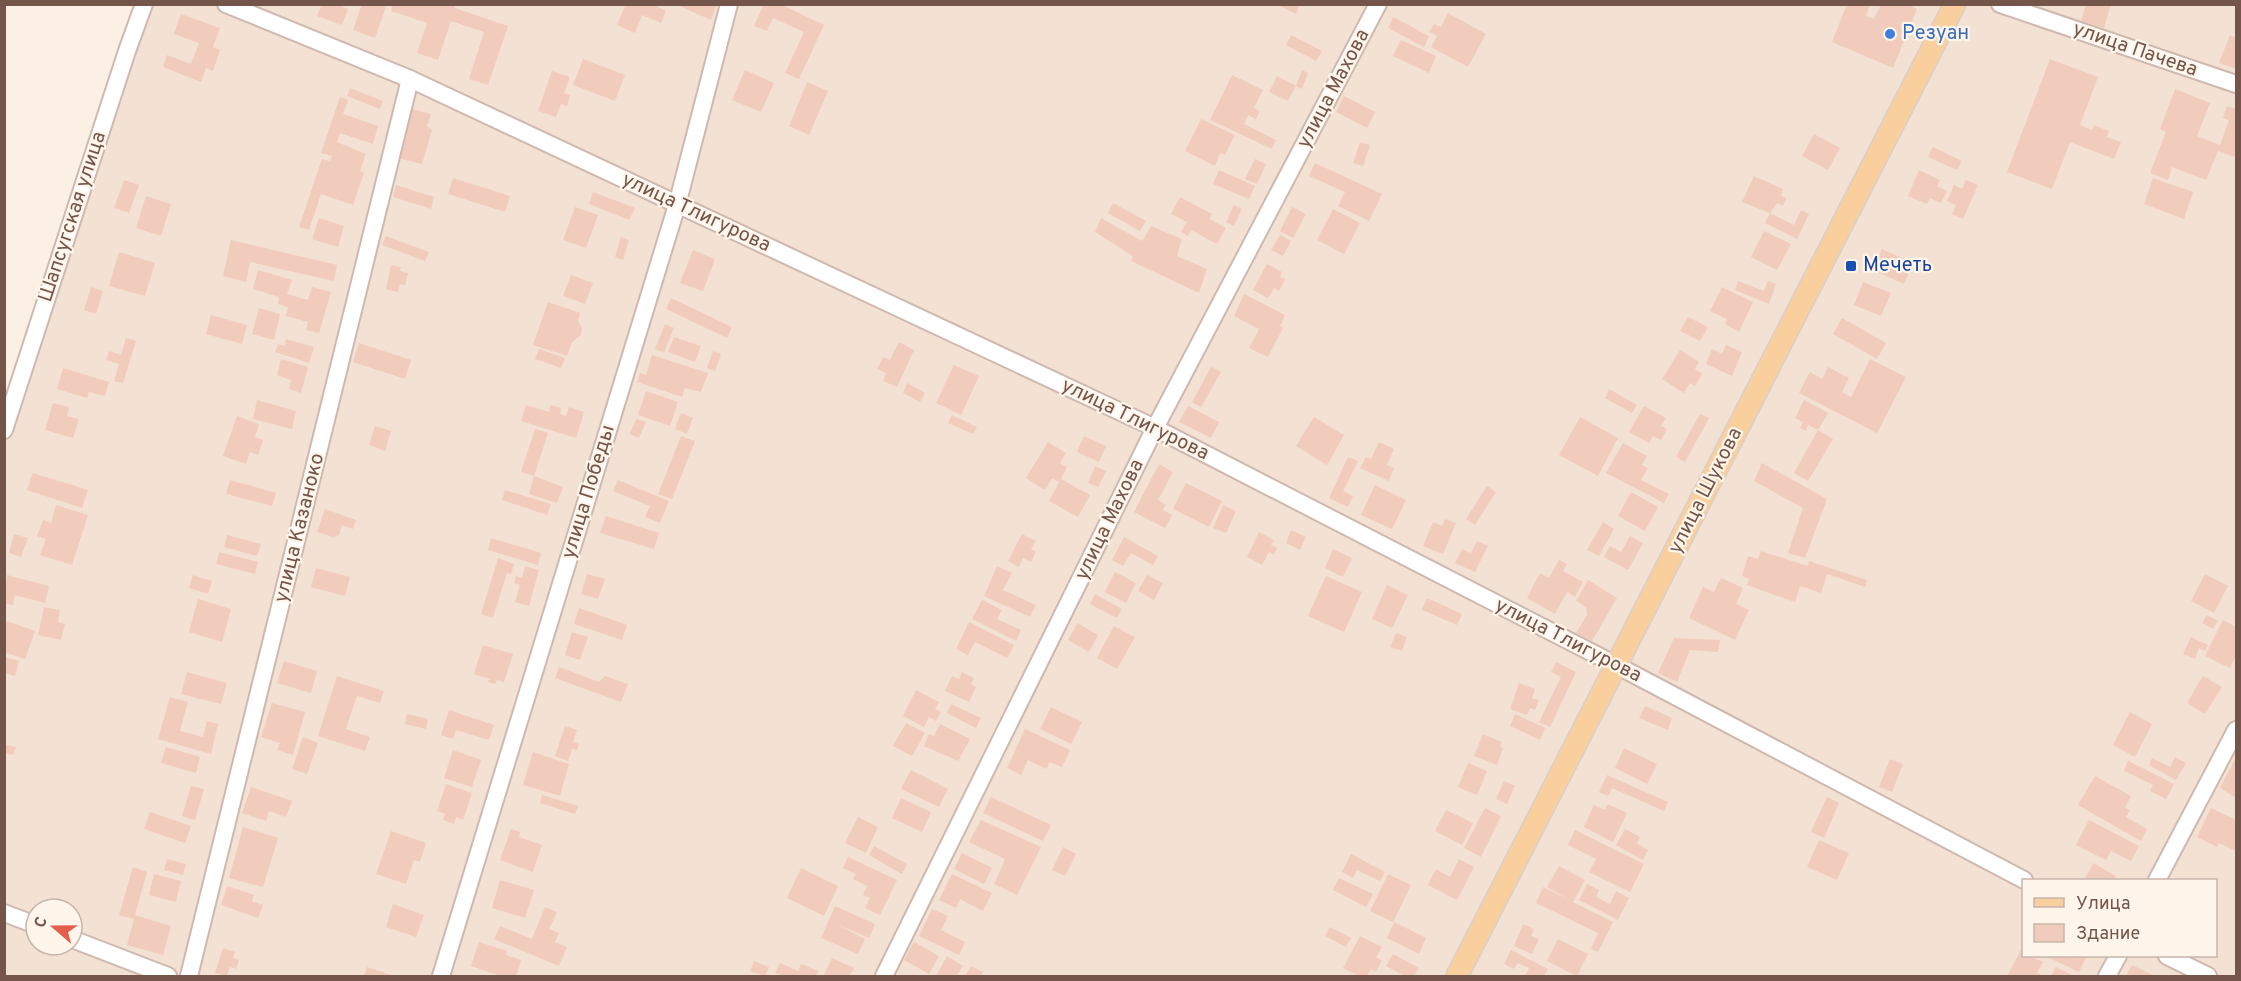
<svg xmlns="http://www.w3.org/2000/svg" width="2241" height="981" font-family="Overpass,sans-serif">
<rect width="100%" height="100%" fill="#fcf0e4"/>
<path fill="#f3e1d3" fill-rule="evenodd" d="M144 5H2236V976H5V430ZM2024 880H2216V956H2024ZM36 909H72V945H36Z"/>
<g fill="#f1ccbc">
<path d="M322 4H337L348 9 342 25 317 16Z"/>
<path d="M362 4H387L375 38 353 30Z"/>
<path d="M393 4H456L455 8 508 26 488 85 469 79 484 32 451 21 438 60 417 53 427 23 391 11Z"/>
<path d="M626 4H656V6L666 11 661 23 642 15 635 33 617 25Z"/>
<path d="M675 4H717L711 20Z"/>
<path d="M764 4H780L824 25 799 79 785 73 804 32 773 18 767 31 754 26Z"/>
<path d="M1276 4H1300L1296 14Z"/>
<path d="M1847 4H1870L1866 16 1874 19 1881 4H1907L1917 9 1893 68 1832 42Z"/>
<path d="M2086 4H2111L2104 28 2081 21Z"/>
<path d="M1448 13 1486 34 1468 67 1431 47 1437 36 1429 32 1434 24 1441 27Z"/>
<path d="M181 14 220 28 213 47 220 50 213 71 206 68 201 82 163 67 167 55 191 64 199 43 174 34Z"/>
<path d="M1393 17 1429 36 1424 47 1388 28Z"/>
<path d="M1291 35 1322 51 1316 61 1286 45Z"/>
<path d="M2230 35 2236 38V69L2219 63Z"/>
<path d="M1401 40 1436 56 1429 73 1393 56Z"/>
<path d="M583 59 625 75 615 101 573 85Z"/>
<path d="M2050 59 2098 77 2080 125 2092 130 2094 125 2109 131 2107 137 2121 142 2114 159 2070 142 2052 189 2007 172Z"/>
<path d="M745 70 774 83 761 112 732 100Z"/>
<path d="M1302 70 1308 73 1302 89 1296 86Z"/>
<path d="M552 71 570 77 564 93 570 95 567 106 561 104 556 117 538 111Z"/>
<path d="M1232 75 1263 90 1254 108 1260 111 1256 119 1248 115 1244 124 1276 140 1272 149 1210 120Z"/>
<path d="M1277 76 1296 86 1288 101 1269 92Z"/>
<path d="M807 82 828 91 809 135 789 126Z"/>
<path d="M350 88 383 101 380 109 347 96Z"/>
<path d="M2175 89 2210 103 2197 136 2220 145 2229 120 2223 118 2227 106 2236 109V151L2234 157 2218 151 2206 180 2172 167 2168 180 2150 173 2166 132 2160 129Z"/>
<path d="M1344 96 1375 112 1367 128 1336 112Z"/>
<path d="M340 97 348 100 343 114 378 126 373 144 340 133 337 142 366 154 360 171 364 173 353 205 321 194 309 230 299 227 322 159 330 161 332 156 321 153Z"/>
<path d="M412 109 431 114 427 126 432 130 422 164 398 158Z"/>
<path d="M1201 119 1235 135 1225 155 1220 153 1215 166 1185 151Z"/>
<path d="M1814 134 1840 148 1828 170 1802 156Z"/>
<path d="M1360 142 1370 145 1363 166 1353 163Z"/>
<path d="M1933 147 1962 161 1957 170 1928 157Z"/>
<path d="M1255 159 1266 164 1257 184 1245 179Z"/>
<path d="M1315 163 1382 194 1369 221 1338 206 1345 192 1309 176Z"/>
<path d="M1219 170 1255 186 1249 199 1213 184Z"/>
<path d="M1919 170 1940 180 1937 186 1947 191 1941 203 1930 198 1927 204 1908 196Z"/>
<path d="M1754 176 1783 189 1781 196 1786 198 1783 206 1777 203 1770 213 1794 225 1801 210 1809 214 1797 239 1765 223 1770 213 1742 202Z"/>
<path d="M453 178 510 196 505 212 448 194Z"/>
<path d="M2153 178 2193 192 2184 219 2144 204Z"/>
<path d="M124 180 139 185 129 213 114 208Z"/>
<path d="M1966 180 1978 185 1963 219 1952 214 1956 205 1947 201 1954 185 1962 189Z"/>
<path d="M396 185 434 197 431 209 393 197Z"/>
<path d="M593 192 635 208 629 220 589 204Z"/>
<path d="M146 196 171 204 161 236 136 228Z"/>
<path d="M1180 197 1212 214 1209 219 1226 228 1217 244 1191 230 1188 236 1181 232 1187 222 1171 214Z"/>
<path d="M1113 203 1146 221 1140 231 1108 213Z"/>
<path d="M1234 205 1242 209 1234 226 1226 222Z"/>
<path d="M575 207 598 215 586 248 563 240Z"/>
<path d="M1292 207 1306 214 1293 238 1280 231Z"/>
<path d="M1333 209 1360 223 1344 254 1317 240Z"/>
<path d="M319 218 344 226 338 247 312 239Z"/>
<path d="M1101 218 1142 241 1151 226 1182 239 1177 256 1207 269 1199 293 1131 261 1133 256 1095 232Z"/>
<path d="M1764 231 1791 244 1777 270 1751 257Z"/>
<path d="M1280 235 1291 241 1283 256 1271 250Z"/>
<path d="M386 236 429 252 425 261 382 245Z"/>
<path d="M621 237 629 240 623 260 615 257Z"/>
<path d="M231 240 337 265 334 281 250 262 246 282 223 276Z"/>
<path d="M1882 249 1913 263 1904 284 1873 270Z"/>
<path d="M693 250 715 259 703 291 680 283Z"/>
<path d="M119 252 155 263 145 296 109 286Z"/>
<path d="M1267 264 1282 272 1280 277 1285 279 1279 291 1274 288 1268 298 1253 290Z"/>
<path d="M391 265 401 267 400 271 408 273 405 285 400 284 398 292 386 289Z"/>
<path d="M258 270 292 280 287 294 308 300 312 287 331 292 319 333 306 330 308 322 286 316 288 307 278 304 279 297 253 289Z"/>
<path d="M571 275 593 283 585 304 563 296Z"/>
<path d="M1738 281 1764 291 1768 281 1776 284 1769 304 1735 290Z"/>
<path d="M1863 282 1891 293 1881 316 1854 305Z"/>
<path d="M91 287 103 291 96 314 84 310Z"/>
<path d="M1722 287 1753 302 1739 332 1725 324 1727 319 1710 311Z"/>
<path d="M1244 294 1285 315 1280 326 1283 328 1268 357 1249 348 1259 329 1234 316Z"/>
<path d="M671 298 732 327 727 338 666 309Z"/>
<path d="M548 302 580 313 578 321 582 328 581 335 572 342 567 356 533 345Z"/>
<path d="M259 308 280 314 274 340 252 334Z"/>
<path d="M211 315 247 325 242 344 206 334Z"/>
<path d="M1688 317 1708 327 1700 341 1680 331Z"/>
<path d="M1842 318 1886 343 1877 359 1833 334Z"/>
<path d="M665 324 674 328 664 353 655 349Z"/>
<path d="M674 337 701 346 695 362 668 352Z"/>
<path d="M126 338 136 341 123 383 114 381 119 364 106 360 109 351 121 355Z"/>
<path d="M286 339 314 347 309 363 275 352 278 344 285 346Z"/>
<path d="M899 342 914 350 897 387 883 381 886 373 877 369 883 357 890 360Z"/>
<path d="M359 343 411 360 405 379 353 362Z"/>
<path d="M1726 345 1742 352 1732 376 1706 364 1712 349 1722 354Z"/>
<path d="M539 349 565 358 561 368 535 359Z"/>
<path d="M1680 350 1699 362 1695 369 1702 374 1695 386 1690 383 1684 393 1662 379Z"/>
<path d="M713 351 721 354 715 371 707 368Z"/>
<path d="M652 355 708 373 701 392 685 388 682 397 637 382 640 373 646 375Z"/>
<path d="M281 359 308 367 301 393 289 389 291 380 277 375Z"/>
<path d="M1870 359 1906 377 1877 433 1799 393 1810 372 1822 379 1828 367 1849 378 1842 392 1851 397Z"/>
<path d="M954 365 979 376 961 415 936 403Z"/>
<path d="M1211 367 1221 372 1201 407 1192 402Z"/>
<path d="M63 368 109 382 105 396 89 392 87 398 57 389Z"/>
<path d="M907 383 925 393 920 402 903 393Z"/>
<path d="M1609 389 1637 405 1632 413 1605 398Z"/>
<path d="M646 391 678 402 670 426 638 415Z"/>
<path d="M257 400 296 411 292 429 253 419Z"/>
<path d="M1804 400 1828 413 1818 430 1833 439 1808 481 1794 473 1818 430 1808 425 1806 431 1800 428 1803 422 1795 418Z"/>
<path d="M53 403 69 407 67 416 79 419 73 438 45 430Z"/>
<path d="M526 405 549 412 551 405 561 408 560 414 566 416 569 407 584 412 576 438 521 421Z"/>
<path d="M1188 406 1219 422 1211 438 1179 422Z"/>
<path d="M1644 406 1666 418 1661 426 1667 429 1661 440 1653 436 1649 443 1629 432Z"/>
<path d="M681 413 693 418 687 434 675 429Z"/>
<path d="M1700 414 1709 418 1685 462 1676 457Z"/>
<path d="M952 415 977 427 973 434 948 423Z"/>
<path d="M237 416 259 424 255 437 263 440 258 455 250 452 246 464 223 456Z"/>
<path d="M1314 417 1344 435 1327 465 1296 446Z"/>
<path d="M1580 417 1618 438 1598 476 1559 455Z"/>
<path d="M636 419 646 422 639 438 630 434Z"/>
<path d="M375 426 391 431 385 451 369 445Z"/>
<path d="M535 429 548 433 534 476 521 472Z"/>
<path d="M681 436 695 441 672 499 658 494Z"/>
<path d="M1084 436 1106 446 1099 462 1077 452Z"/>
<path d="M1048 442 1066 453 1060 463 1067 467 1059 482 1052 478 1045 490 1026 478Z"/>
<path d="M1379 442 1394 449 1387 465 1394 468 1389 481 1360 468 1366 457 1371 459Z"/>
<path d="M1623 443 1647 456 1642 465 1648 468 1641 480 1669 494 1664 503 1606 473Z"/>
<path d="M1348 457 1358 461 1343 491 1353 496 1348 507 1329 498Z"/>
<path d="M1762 463 1827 499 1805 558 1788 553 1803 508 1754 481Z"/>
<path d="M1159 464 1173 472 1158 500 1166 505 1163 510 1172 515 1165 528 1134 512Z"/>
<path d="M1095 466 1106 471 1098 487 1088 483Z"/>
<path d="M33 473 88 490 82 508 27 490Z"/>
<path d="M534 476 563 487 557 503 529 494Z"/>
<path d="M1061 479 1090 495 1078 517 1049 501Z"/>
<path d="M230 480 276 493 272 506 226 494Z"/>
<path d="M618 480 669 501 660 523 645 517 650 506 613 491Z"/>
<path d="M1186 483 1222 501 1209 527 1173 509Z"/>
<path d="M1375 485 1406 500 1392 529 1361 515Z"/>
<path d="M1487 486 1496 492 1475 525 1466 519Z"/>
<path d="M505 490 551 504 547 515 502 500Z"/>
<path d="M1631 492 1658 507 1645 531 1618 516Z"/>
<path d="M56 505 88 515 72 565 40 555 46 539 37 536 43 520 51 523Z"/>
<path d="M1223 505 1236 511 1226 533 1213 528Z"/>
<path d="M325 509 356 520 353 529 342 525 339 535 333 537 317 532Z"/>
<path d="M606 516 659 533 654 549 600 533Z"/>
<path d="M1445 519 1456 523 1443 554 1423 546 1433 522 1442 526Z"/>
<path d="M1603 522 1614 529 1599 556 1587 550Z"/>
<path d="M1291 530 1306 537 1300 550 1286 543Z"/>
<path d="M1259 532 1274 540 1271 545 1277 548 1274 555 1269 552 1262 565 1247 557Z"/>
<path d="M14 534 28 538 21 557 9 553Z"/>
<path d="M1022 534 1036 541 1031 549 1036 552 1031 562 1023 558 1019 567 1008 561Z"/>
<path d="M227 535 261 544 257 556 224 547Z"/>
<path d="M1630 536 1643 543 1628 570 1604 557 1610 546 1621 552Z"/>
<path d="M1124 537 1158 556 1153 565 1131 553 1123 566 1112 560Z"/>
<path d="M491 538 541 553 538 565 488 550Z"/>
<path d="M1477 541 1488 546 1475 572 1455 563 1462 549 1471 553Z"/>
<path d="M1333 549 1352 558 1343 577 1325 568Z"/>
<path d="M1761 551 1808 566 1809 561 1867 580 1865 587 1827 574 1821 593 1800 586 1795 602 1747 585 1749 579 1742 576 1748 556 1758 559Z"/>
<path d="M219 552 258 562 255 574 216 564Z"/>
<path d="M498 558 514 564 511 574 507 573 493 618 481 614Z"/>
<path d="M1559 560 1567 564 1563 571 1583 582 1575 597 1567 592 1555 614 1527 598 1540 573 1549 578Z"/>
<path d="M525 566 539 570 529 606 515 602 520 585 514 583 516 576 522 578Z"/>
<path d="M997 566 1012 573 1003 590 1036 605 1030 617 984 596Z"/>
<path d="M316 568 350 577 345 596 311 587Z"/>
<path d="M1115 572 1136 583 1126 603 1105 592Z"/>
<path d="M587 574 605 579 598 599 581 594Z"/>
<path d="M2205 574 2228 586 2214 613 2191 601Z"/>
<path d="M7 575 49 586 45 603 15 595 13 605 4 603Z"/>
<path d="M193 575 212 581 208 594 189 588Z"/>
<path d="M1147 575 1163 583 1154 600 1138 591Z"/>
<path d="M1326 576 1362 592 1344 632 1308 616Z"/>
<path d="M1721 578 1743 588 1736 604 1749 610 1735 640 1689 618 1703 587 1714 592Z"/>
<path d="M1588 580 1617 598 1592 641 1576 633 1587 615 1586 607 1576 601Z"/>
<path d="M1387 585 1408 595 1392 628 1372 619Z"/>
<path d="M1095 594 1122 609 1117 618 1090 604Z"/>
<path d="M1427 598 1462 614 1457 625 1422 610Z"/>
<path d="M198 599 231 609 222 642 189 632Z"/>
<path d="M982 600 1002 610 997 619 1021 630 1016 641 972 619Z"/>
<path d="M44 607 60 610 58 622 65 624 61 640 38 635Z"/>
<path d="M579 608 627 625 622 640 574 624Z"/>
<path d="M2207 615 2218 621 2213 629 2202 623Z"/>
<path d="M2223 620 2236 627V660L2234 659 2230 668 2205 656Z"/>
<path d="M7 621 35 631 25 659 4 652V628Z"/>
<path d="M969 622 1014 645 1007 658 975 642 968 655 956 649Z"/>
<path d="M1077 623 1098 635 1089 652 1068 640Z"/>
<path d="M1114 626 1135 637 1117 669 1097 658Z"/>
<path d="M572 632 588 637 580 660 565 655Z"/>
<path d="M1396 633 1407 637 1402 651 1390 647Z"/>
<path d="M2191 637 2208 645 2205 651 2199 648 2195 659 2183 654Z"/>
<path d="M1674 638 1720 640 1718 652 1690 650 1677 682 1658 673Z"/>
<path d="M483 645 513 654 504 682 497 680 495 684 487 682 490 679 474 674Z"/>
<path d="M4 657 19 661 15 676 4 673Z"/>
<path d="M284 661 317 671 311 693 277 683Z"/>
<path d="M1556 662 1576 672 1550 727 1539 722 1561 677 1551 672Z"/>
<path d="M559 667 599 682 605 676 628 684 621 702 555 678Z"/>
<path d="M187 672 227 683 221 704 181 694Z"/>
<path d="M962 672 974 678 971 684 976 687 969 702 945 691 952 676 959 679Z"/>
<path d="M337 676 384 691 380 703 357 696 346 729 370 737 365 751 318 736Z"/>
<path d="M2203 676 2222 687 2205 714 2187 703Z"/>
<path d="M1519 683 1535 689 1532 698 1539 700 1535 710 1530 708 1527 715 1510 709Z"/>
<path d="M916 690 939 702 935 709 941 712 936 721 929 717 924 727 903 716Z"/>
<path d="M170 697 188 702 180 731 203 737 207 721 218 724 211 754 158 739Z"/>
<path d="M272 703 305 712 293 755 277 750 280 743 261 737Z"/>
<path d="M951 704 981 718 976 728 947 713Z"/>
<path d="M1645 706 1672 718 1668 730 1639 718Z"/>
<path d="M1051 707 1082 722 1071 744 1040 729Z"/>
<path d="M449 710 494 725 489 740 456 730 453 739 441 735Z"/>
<path d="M2130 712 2152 724 2135 757 2113 745Z"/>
<path d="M407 714 428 719 426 729 405 724Z"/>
<path d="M1515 714 1545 728 1540 740 1510 726Z"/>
<path d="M906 723 925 733 912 756 893 746Z"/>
<path d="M940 724 970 739 958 761 924 746 929 734 934 736Z"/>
<path d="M565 726 577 730 573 742 579 744 577 750 572 749 568 761 555 756Z"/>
<path d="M1025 729 1070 750 1062 767 1050 762 1046 769 1028 760 1021 775 1007 768Z"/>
<path d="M1483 734 1502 742 1500 747 1503 748 1497 765 1474 756Z"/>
<path d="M303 737 318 743 307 774 292 769Z"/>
<path d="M4 744 16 747 13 755 4 753Z"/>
<path d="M166 747 200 757 196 773 161 763Z"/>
<path d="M1624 748 1657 764 1647 784 1615 768Z"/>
<path d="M453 750 481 760 472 787 444 778Z"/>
<path d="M533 752 569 764 560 796 523 785Z"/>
<path d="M2175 757 2186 763 2176 780 2149 765 2152 758 2170 767Z"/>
<path d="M2236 757V798L2220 788Z"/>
<path d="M1890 759 1903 764 1892 792 1879 787Z"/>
<path d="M2128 761 2174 784 2166 799 2150 791 2153 785 2124 771Z"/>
<path d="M1468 763 1487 771 1477 795 1458 787Z"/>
<path d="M911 770 948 789 939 807 901 789Z"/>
<path d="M1607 775 1668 802 1664 811 1612 788 1608 796 1599 792Z"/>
<path d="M2095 776 2131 796 2125 808 2130 810 2126 817 2147 829 2141 841 2078 805Z"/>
<path d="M1504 781 1515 786 1507 804 1496 799Z"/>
<path d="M446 784 472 793 463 820 456 817 454 824 443 820 445 814 437 811Z"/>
<path d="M191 786 204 789 195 820 182 816Z"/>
<path d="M251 787 292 801 286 817 269 811 266 821 242 813Z"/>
<path d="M542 795 578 806 575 814 540 803Z"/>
<path d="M991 797 1051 825 1043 841 983 813Z"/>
<path d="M1827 797 1839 803 1824 838 1811 832Z"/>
<path d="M901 798 931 812 922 832 892 818Z"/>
<path d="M1608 804 1627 813 1613 842 1584 827 1594 805 1605 810Z"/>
<path d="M1485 808 1501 816 1481 857 1464 848Z"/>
<path d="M2211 808 2236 820V851L2219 843 2217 847 2197 837Z"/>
<path d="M1446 810 1473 823 1462 845 1435 831Z"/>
<path d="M150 812 191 826 185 843 144 829Z"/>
<path d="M858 817 878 827 866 853 845 843Z"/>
<path d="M981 820 1041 847 1017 895 994 884 1005 859 969 842Z"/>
<path d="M2089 820 2139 846 2131 861 2111 851 2106 860 2076 845Z"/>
<path d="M243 827 278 838 263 887 229 878Z"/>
<path d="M511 829 520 832 519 837 542 845 533 872 500 860Z"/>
<path d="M1625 829 1640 837 1637 843 1648 850 1643 860 1616 845Z"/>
<path d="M1575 830 1644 864 1630 892 1589 872 1596 859 1568 845Z"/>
<path d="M391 831 426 843 420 862 414 860 406 884 376 874Z"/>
<path d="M1819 840 1849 853 1837 880 1807 867Z"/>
<path d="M874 846 907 864 902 874 869 855Z"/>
<path d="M1063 847 1076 854 1065 876 1052 870Z"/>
<path d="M962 853 992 868 984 884 954 869Z"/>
<path d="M1351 854 1385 872 1380 881 1357 870 1353 878 1342 872Z"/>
<path d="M848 857 897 880 880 915 865 908 870 898 863 895 867 886 853 879 856 874 843 868Z"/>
<path d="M167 859 186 864 183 875 164 870Z"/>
<path d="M1459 859 1474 867 1457 900 1428 885 1436 869 1450 877Z"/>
<path d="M2093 863 2116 876 2113 880H2084Z"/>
<path d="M1559 866 1585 880 1573 902 1613 922 1598 952 1591 949 1598 933 1536 903 1543 887 1568 899 1547 887Z"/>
<path d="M133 867 147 872 135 915 171 926 163 955 127 945 134 919 119 915Z"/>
<path d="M801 868 838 886 824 916 787 898Z"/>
<path d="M154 874 181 881 176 902 149 895Z"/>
<path d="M952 874 992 893 983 911 960 899 956 908 939 900Z"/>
<path d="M1388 874 1411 885 1393 922 1370 911Z"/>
<path d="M1339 878 1373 894 1366 907 1333 890Z"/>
<path d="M500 880 534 890 525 918 492 908Z"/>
<path d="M1587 884 1599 890 1596 897 1610 904 1616 891 1629 898 1618 920 1579 900Z"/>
<path d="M227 886 254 895 252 901 263 905 258 918 221 905Z"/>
<path d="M393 904 424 915 416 937 386 927Z"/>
<path d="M835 906 875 924 869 938 836 924 865 939 858 954 821 938Z"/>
<path d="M545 907 557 912 549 929 559 933 555 942 567 947 559 966 494 939 500 926 532 939Z"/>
<path d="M932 909 948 916 941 930 965 942 959 955 919 936Z"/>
<path d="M1394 922 1426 938 1419 954 1387 938Z"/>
<path d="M1523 924 1534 929 1531 936 1539 939 1532 954 1514 946Z"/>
<path d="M1330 927 1351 938 1346 947 1325 936Z"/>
<path d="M1360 936 1382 947 1376 957 1382 961 1376 971 1371 969 1367 976H1359L1343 968Z"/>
<path d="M1558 939 1588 954 1577 976 1547 961Z"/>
<path d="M479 942 507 951 506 955 521 960 516 976H501L471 966Z"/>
<path d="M914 942 939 956 929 974 904 960Z"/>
<path d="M223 948 235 952 233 958 239 960 236 969 230 967 227 976 215 973Z"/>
<path d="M1511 950 1548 969 1544 976 1540 975 1539 976H1525L1529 968 1518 963 1514 969 1504 964Z"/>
<path d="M2021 950 2024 952V956H2030L2043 962 2037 973 2044 976H2007Z"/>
<path d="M1393 954 1419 968 1414 976H1405L1386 966Z"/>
<path d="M947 956 963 966 957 976H936Z"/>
<path d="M2045 956H2087L2079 972Z"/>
<path d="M832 958 854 968 849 976H826L824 974Z"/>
<path d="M754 961 769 967 765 976 750 971Z"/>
<path d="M780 963 798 971 801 964 819 971 815 976H783L775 973Z"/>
<path d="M2132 965 2155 976H2126Z"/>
<path d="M971 966 983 972 981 976H965Z"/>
<path d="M367 967 394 976H364Z"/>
<path d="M2056 967 2074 976H2051Z"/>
</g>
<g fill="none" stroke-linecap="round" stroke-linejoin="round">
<g stroke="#cfb9ae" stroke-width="20">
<g id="minor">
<path d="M226 4 410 79 1155 428 1616 665 2024 880"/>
<path d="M2000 4 2236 84"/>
<path d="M4 430 127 51 144 4"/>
<path d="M2157 880 2236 730"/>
<path d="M4 913 36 925"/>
<path d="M72 939 168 976"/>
<path d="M2167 956 2208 976"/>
<path d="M189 976 410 79"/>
<path d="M441 976 677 205 729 4"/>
<path d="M884 976 1155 428 1378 4"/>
<path d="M2107 976 2118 956"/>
</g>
</g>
<g stroke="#d8cfcc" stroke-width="24">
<path id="major" d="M1457 976 1955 4"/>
</g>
<use href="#minor" stroke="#fff" stroke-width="16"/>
<use href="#major" stroke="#f9cf9e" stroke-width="21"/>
</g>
<circle fill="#3f7fe0" stroke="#fff5ea" stroke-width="2" cx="1890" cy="34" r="6"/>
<rect fill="#1a4fb4" stroke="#fff5ea" stroke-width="2" x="1845" y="260" width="12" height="12" rx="3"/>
<g text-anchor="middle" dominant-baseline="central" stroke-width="4.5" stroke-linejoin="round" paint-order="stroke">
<g font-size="20" fill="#366cbe" stroke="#fff5ea" text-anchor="start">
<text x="1902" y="34">Резуан</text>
</g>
<g font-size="20" fill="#74554a" stroke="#fff5ea">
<text transform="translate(2135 50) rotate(19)">улица Пачева</text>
<text transform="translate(1334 89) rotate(-62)">улица Махова</text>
<text transform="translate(696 213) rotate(25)">улица Тлигурова</text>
<text transform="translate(73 217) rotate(-72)">Шапсугская улица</text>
<text transform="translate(1135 420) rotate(26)">улица Тлигурова</text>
<text transform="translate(1706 491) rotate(-63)">улица Шукова</text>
<text transform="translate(589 492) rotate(-73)">улица Победы</text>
<text transform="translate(1110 520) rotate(-64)">улица Махова</text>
<text transform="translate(300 528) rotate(-76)">улица Казаноко</text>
<text transform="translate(1568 641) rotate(27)">улица Тлигурова</text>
</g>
<g font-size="20" fill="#164399" stroke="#fff5ea" text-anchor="start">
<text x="1863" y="266">Мечеть</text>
</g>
</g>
<rect width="2241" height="981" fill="none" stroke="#74554a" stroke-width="12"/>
<rect x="2022" y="879" width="195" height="78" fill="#fff5ea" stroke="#c7b5aa" stroke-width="1.5"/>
<rect x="2034" y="898" width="30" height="9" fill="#f9cf9e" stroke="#c7b5aa" stroke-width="1.5"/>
<text x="2076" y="909" font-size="18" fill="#74554a">Улица</text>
<rect x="2034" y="924" width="30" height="18" fill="#f1ccbc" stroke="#c7b5aa" stroke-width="1.5"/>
<text x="2076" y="939" font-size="18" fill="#74554a">Здание</text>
<g transform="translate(54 927) rotate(290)"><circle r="28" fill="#fff5ea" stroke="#c7b5aa" stroke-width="1.5"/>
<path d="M0-4.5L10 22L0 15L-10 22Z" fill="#e45f4b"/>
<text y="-9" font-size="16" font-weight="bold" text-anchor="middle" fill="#74554a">С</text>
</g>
</svg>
